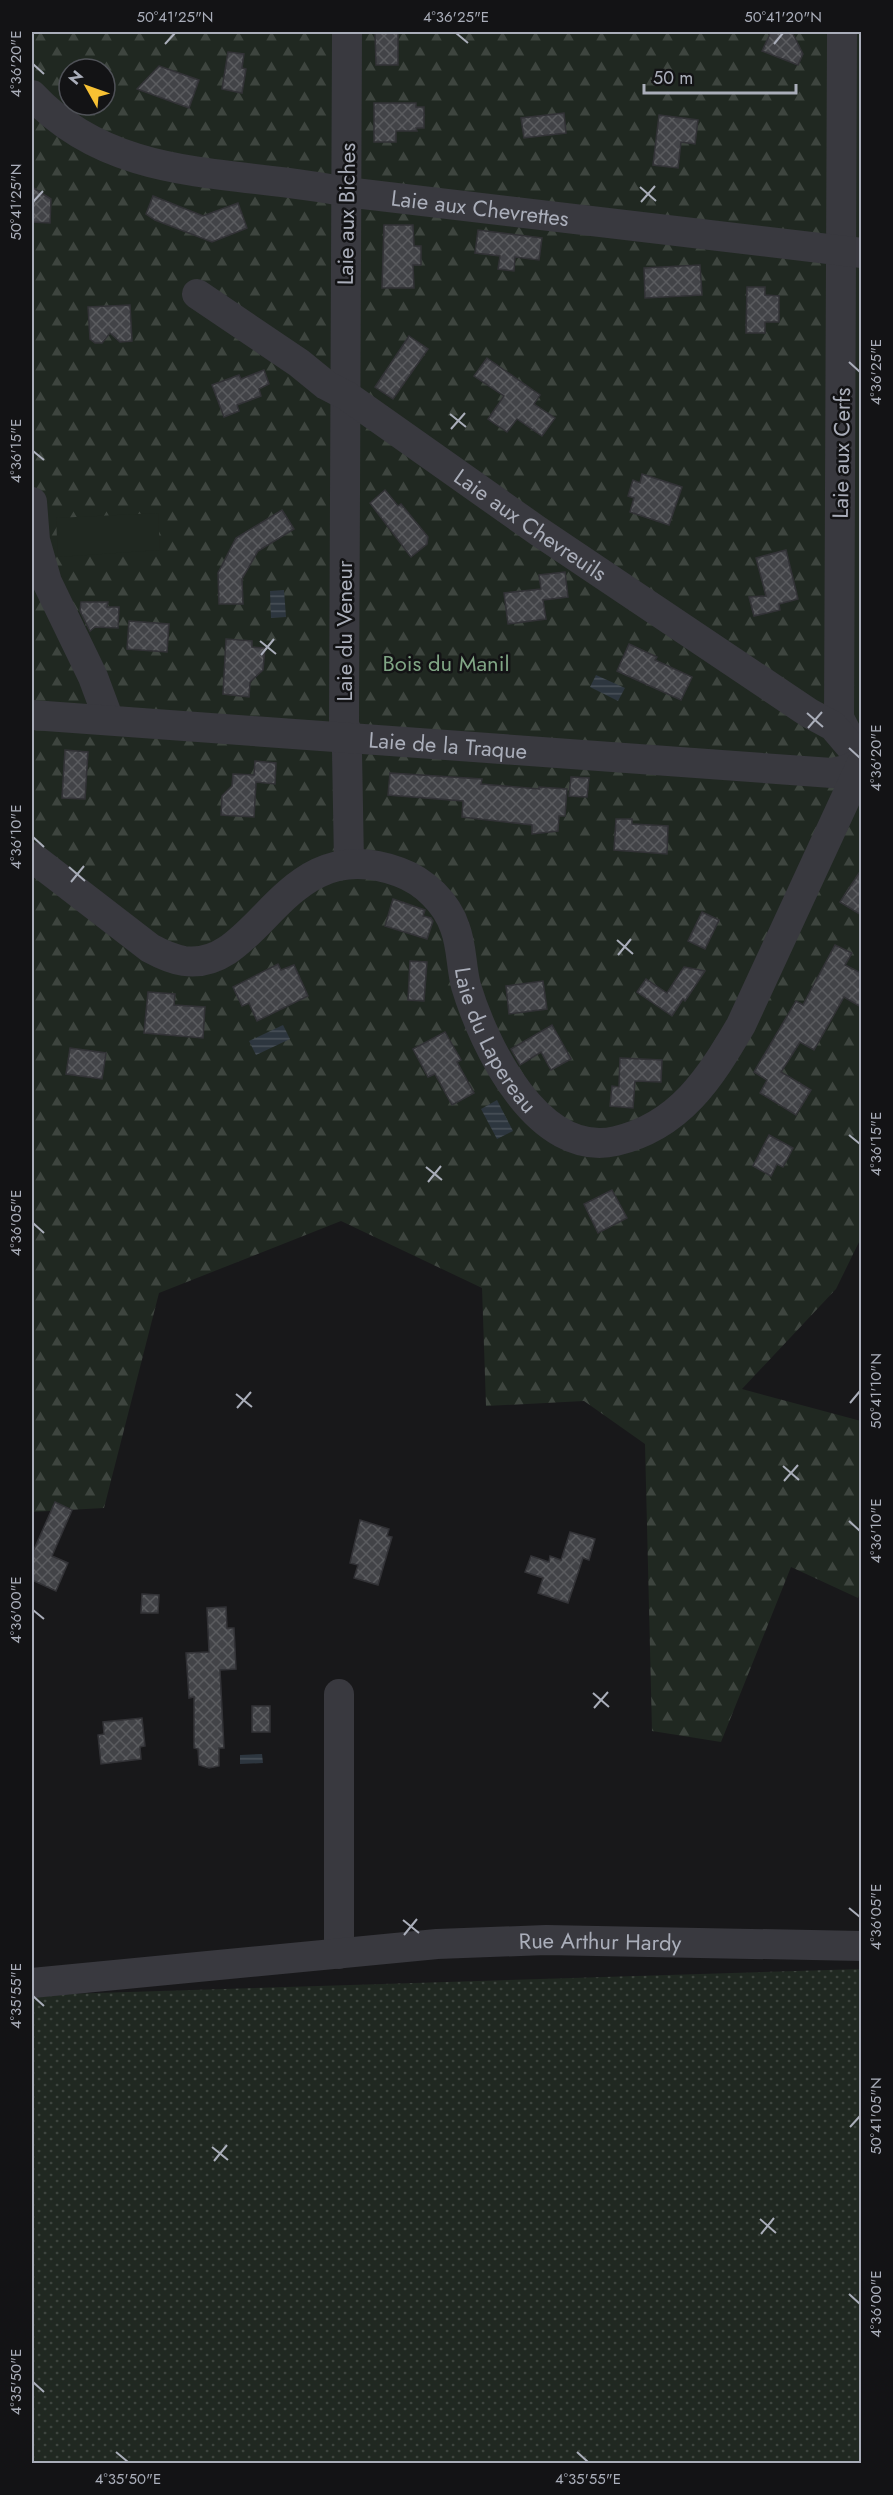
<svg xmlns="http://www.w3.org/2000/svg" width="893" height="2495" font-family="Jost,sans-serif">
<defs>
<pattern id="grass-dots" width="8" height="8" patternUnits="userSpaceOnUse" patternTransform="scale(1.5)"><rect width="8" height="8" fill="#202821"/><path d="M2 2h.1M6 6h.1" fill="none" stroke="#3e453f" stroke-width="1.8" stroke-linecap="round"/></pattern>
<pattern id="forest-firs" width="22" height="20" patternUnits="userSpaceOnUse" patternTransform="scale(1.5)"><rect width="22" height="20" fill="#202821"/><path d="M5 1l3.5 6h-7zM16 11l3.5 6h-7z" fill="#3e453f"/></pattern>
<pattern id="water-rules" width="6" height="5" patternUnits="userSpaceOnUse" patternTransform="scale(1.5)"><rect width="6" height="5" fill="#2d363f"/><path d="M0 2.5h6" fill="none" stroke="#495159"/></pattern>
<pattern id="building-cross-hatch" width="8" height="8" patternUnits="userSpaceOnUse" patternTransform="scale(1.5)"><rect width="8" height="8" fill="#424347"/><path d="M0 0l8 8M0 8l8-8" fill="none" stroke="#5b5c5f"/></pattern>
</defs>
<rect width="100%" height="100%" fill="#18181a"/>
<path fill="url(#grass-dots)" d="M861 1969V2463H32V1995Z"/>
<path fill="url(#forest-firs)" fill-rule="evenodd" d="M32 32H861V1238L836 1289 742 1389 861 1421 862 1587 858 1598 791 1567 721 1742 652 1731 645 1444 584 1401 486 1406 482 1288 341 1221 159 1293 104 1508 32 1512ZM69 69H105V105H69Z"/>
<path fill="#202821" d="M158 513 160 550 58 557 56 518Z"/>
<g fill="url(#water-rules)">
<path d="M284 590 286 617 271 618 270 591Z"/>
<path d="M596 675 625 688 618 701 590 687Z"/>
<path d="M283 1025 290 1039 256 1055 249 1041Z"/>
<path d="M497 1100 513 1131 497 1139 481 1109Z"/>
<path d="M262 1754 263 1763 240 1764V1755Z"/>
</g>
<g fill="url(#building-cross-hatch)" stroke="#323236" stroke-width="1.5">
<path d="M375 32H398V65H376Z"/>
<path d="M771 32H792L803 54 798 65 762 51Z"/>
<path d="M228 52 244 54 242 68 246 69 242 93 222 89Z"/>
<path d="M159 66 199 80 189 108 137 89Z"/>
<path d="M374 103H416V107H424V128H416L417 131H396V142H374Z"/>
<path d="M564 113 566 133 524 138 521 118Z"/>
<path d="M659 115 698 120 695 144 681 142 678 168 653 165Z"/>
<path d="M32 187 51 199 50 223 32 222Z"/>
<path d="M153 196 203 216 238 203 247 228 212 242 155 220 146 214Z"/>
<path d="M384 225H413L414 246H421V265H413L414 288H382Z"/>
<path d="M478 230 542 238 539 260 515 257 514 271 498 269 500 256 475 253Z"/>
<path d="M700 265 702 295 645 298 644 268Z"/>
<path d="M747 287H765V295L779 296V322H765V333H746Z"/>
<path d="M130 305 132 341 120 342 110 333 102 343H95L90 339 88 307Z"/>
<path d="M409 336 428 349 393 399 375 387Z"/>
<path d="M487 358 540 395 534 404 555 418 542 436 517 419 507 432 488 419 504 396 474 376Z"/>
<path d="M264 370 269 384 259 389 261 396 237 405 239 411 224 417 212 385 239 375 241 379Z"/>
<path d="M642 474 682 487 669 525 630 512 634 498 628 496 633 480 640 483Z"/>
<path d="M385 490 398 506 401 504 428 537 427 544 411 557 370 503Z"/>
<path d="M282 510 294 529 258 551 242 579 243 604H219L218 573 236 538Z"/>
<path d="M786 550 798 599 779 604 780 610 754 616 749 597 766 596 756 558Z"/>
<path d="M565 572 568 597 543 600 546 619 508 624 504 593 541 589 539 575Z"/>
<path d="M81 602H108L107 607H119L118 628 95 627 90 631 80 611Z"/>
<path d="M129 621 169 624 167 652 127 649Z"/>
<path d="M226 639 252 641V647L265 648 263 670 250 682 249 697 223 694Z"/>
<path d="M629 644 657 657 655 660 692 677 681 700 617 671Z"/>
<path d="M65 750 88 752 85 799 62 798Z"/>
<path d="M255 761 276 763 275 784 256 782 254 817 221 815 222 796 232 786 233 774 254 775Z"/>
<path d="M390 773 482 779 481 784 539 789V787L567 789 565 816H559L558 831 532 834V825L462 817 463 801 388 795Z"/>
<path d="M571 777 589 778 587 797 569 796Z"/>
<path d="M616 819H632V824L668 826 667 854 614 850Z"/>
<path d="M861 870V915L840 902Z"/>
<path d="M393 899 425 910 423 916 431 918 433 921 427 939 385 926Z"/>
<path d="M702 912 719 920 705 949 688 941Z"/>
<path d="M835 945 852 953 845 965 861 973V1007L844 997 814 1050 800 1042 781 1072 811 1090 796 1115 760 1093 767 1080 754 1072 796 1001 803 1005Z"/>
<path d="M410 961 427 962 424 1001 408 1000Z"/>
<path d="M278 964 281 970 294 965 308 996 257 1021 249 1003 242 1006 233 987Z"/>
<path d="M684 967 705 971 685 1001 683 999 672 1016 637 992 646 979 667 993Z"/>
<path d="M543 981 547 1009 509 1014 506 986Z"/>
<path d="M148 992 175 994 174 1005 205 1007 203 1038 144 1033Z"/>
<path d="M552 1025 571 1059 551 1070 541 1052 520 1065 511 1049Z"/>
<path d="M445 1032 461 1060 457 1062 474 1093 452 1105 435 1074 428 1077 413 1049Z"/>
<path d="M70 1048 106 1053 102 1079 66 1074Z"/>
<path d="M620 1058 662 1060 661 1082 635 1081 633 1108 610 1106 612 1086 619 1087Z"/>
<path d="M769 1135 793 1148 783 1167 777 1164 771 1176 753 1166Z"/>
<path d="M612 1190 627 1218 598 1233 584 1204Z"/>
<path d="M55 1502 72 1510 52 1556 68 1563 56 1591 32 1580V1554Z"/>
<path d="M360 1520 389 1529 387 1536 392 1537 378 1585 354 1578 358 1565 350 1563Z"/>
<path d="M570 1532 595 1539 589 1560 583 1558 568 1603 538 1593 543 1578 525 1572 531 1556 549 1562 550 1556 561 1560Z"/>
<path d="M142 1594 159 1595 158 1613H141Z"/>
<path d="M226 1607 227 1628H234L236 1669 220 1670 224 1748H219V1766L209 1768 199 1765 198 1749 194 1748V1697L189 1698 186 1653 209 1652 207 1608Z"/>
<rect x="252" y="1706" width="18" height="26"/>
<path d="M142 1718 145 1746 140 1747 141 1759 101 1764 98 1735 104 1734 103 1722Z"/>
</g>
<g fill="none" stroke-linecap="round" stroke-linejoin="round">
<g stroke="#39393f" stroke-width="30">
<path d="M347 32 344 725 350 738 347 751 349 863"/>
<path d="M842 32 839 718 851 741"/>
<path id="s1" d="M32 95C116 185 236 169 346 192L862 253"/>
<path id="s2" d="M197 294 299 363 326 385 347 396 538 531 809 713 833 726 862 760"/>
<path d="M32 502 35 540 47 582 93 677 109 720"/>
<path id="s3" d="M32 715 832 773 846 770 862 762"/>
<path id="s4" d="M32 857 150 948C161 954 172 959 184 961 261 972 282 829 399 872 424 881 447 903 455 928 462 946 461 967 466 986 484 1046 538 1159 616 1141 680 1126 710 1078 741 1025L862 763"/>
<path d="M339 1954V1694"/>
<path id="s5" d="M32 1983 437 1944 546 1940 862 1946"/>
</g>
</g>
<path fill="none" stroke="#aaaeba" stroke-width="2" d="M456 33 468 43M165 44 175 33M774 44 783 33M33 64 44 74M640 187 656 201M33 202 43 191M641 202 655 186M849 362 860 372M450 414 466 427M451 429 465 413M33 451 44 460M260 641 276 654M261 655 274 639M807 713 823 727M808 728 822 712M849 748 860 758M33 837 44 847M69 867 85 881M71 882 84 866M617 940 633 954M618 955 631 939M849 1135 860 1144M426 1167 442 1180M428 1182 441 1166M33 1223 44 1233M236 1394 252 1407M850 1403 860 1391M237 1408 251 1392M783 1466 799 1480M784 1481 798 1465M849 1521 860 1531M33 1610 44 1619M593 1693 609 1707M594 1708 608 1692M849 1908 860 1917M403 1920 419 1933M404 1935 417 1919M33 1996 44 2006M850 2127 860 2116M212 2147 228 2160M214 2161 227 2145M760 2219 776 2233M761 2234 774 2218M849 2294 860 2304M33 2382 44 2392M116 2452 128 2462M577 2452 588 2462"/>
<g text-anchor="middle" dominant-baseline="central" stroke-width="5" stroke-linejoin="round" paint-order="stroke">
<g font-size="22" fill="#aaaeba" stroke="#131315">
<text stroke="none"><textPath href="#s1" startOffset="471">Laie aux Chevrettes</textPath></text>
<text transform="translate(346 214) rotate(-89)">Laie aux Biches</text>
<text transform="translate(841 453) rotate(-89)">Laie aux Cerfs</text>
<text stroke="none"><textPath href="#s2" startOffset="406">Laie aux Chevreuils</textPath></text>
<text transform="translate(344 631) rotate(-90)">Laie du Veneur</text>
<text stroke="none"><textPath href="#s3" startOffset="417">Laie de la Traque</textPath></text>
<text stroke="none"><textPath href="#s4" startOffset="636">Laie du Lapereau</textPath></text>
<text stroke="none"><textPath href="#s5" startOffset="570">Rue Arthur Hardy</textPath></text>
</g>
<g font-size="22" fill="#80a685" stroke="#131315">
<text x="446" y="663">Bois du Manil</text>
</g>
</g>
<rect width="893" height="2495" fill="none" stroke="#131315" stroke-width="66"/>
<g transform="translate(87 87) rotate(310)"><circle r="28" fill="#131315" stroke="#4f5157" stroke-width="1.5"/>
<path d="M0-4.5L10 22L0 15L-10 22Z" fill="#f7c133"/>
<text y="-9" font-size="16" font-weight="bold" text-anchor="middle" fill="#aaaeba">N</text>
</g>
<path d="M644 84v9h152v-9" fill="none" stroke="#aaaeba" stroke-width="3"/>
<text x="653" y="84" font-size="18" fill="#aaaeba" stroke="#131315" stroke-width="4.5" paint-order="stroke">50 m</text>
<rect x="33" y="33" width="827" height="2429" fill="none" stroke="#aaaeba" stroke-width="2"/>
<g font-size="15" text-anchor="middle" fill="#aaaeba">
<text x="175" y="22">50°41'25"N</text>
<text x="456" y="22">4°36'25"E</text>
<text x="783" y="22">50°41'20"N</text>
<text transform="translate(16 64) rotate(-90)" y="5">4°36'20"E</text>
<text transform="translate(16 202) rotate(-90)" y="5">50°41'25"N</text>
<text transform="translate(876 372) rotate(-90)" y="5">4°36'25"E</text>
<text transform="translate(16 451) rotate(-90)" y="5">4°36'15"E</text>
<text transform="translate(876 758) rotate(-90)" y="5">4°36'20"E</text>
<text transform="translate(16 837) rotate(-90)" y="5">4°36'10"E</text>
<text transform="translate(876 1144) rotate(-90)" y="5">4°36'15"E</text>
<text transform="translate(16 1223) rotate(-90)" y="5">4°36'05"E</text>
<text transform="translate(876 1391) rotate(-90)" y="5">50°41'10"N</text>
<text transform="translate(876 1531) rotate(-90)" y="5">4°36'10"E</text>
<text transform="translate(16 1610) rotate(-90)" y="5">4°36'00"E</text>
<text transform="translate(876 1917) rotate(-90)" y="5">4°36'05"E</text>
<text transform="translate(16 1996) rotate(-90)" y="5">4°35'55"E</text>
<text transform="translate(876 2116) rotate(-90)" y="5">50°41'05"N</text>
<text transform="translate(876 2304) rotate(-90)" y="5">4°36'00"E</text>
<text transform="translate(16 2382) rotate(-90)" y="5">4°35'50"E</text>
<text x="128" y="2484">4°35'50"E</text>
<text x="588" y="2484">4°35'55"E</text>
</g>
</svg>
